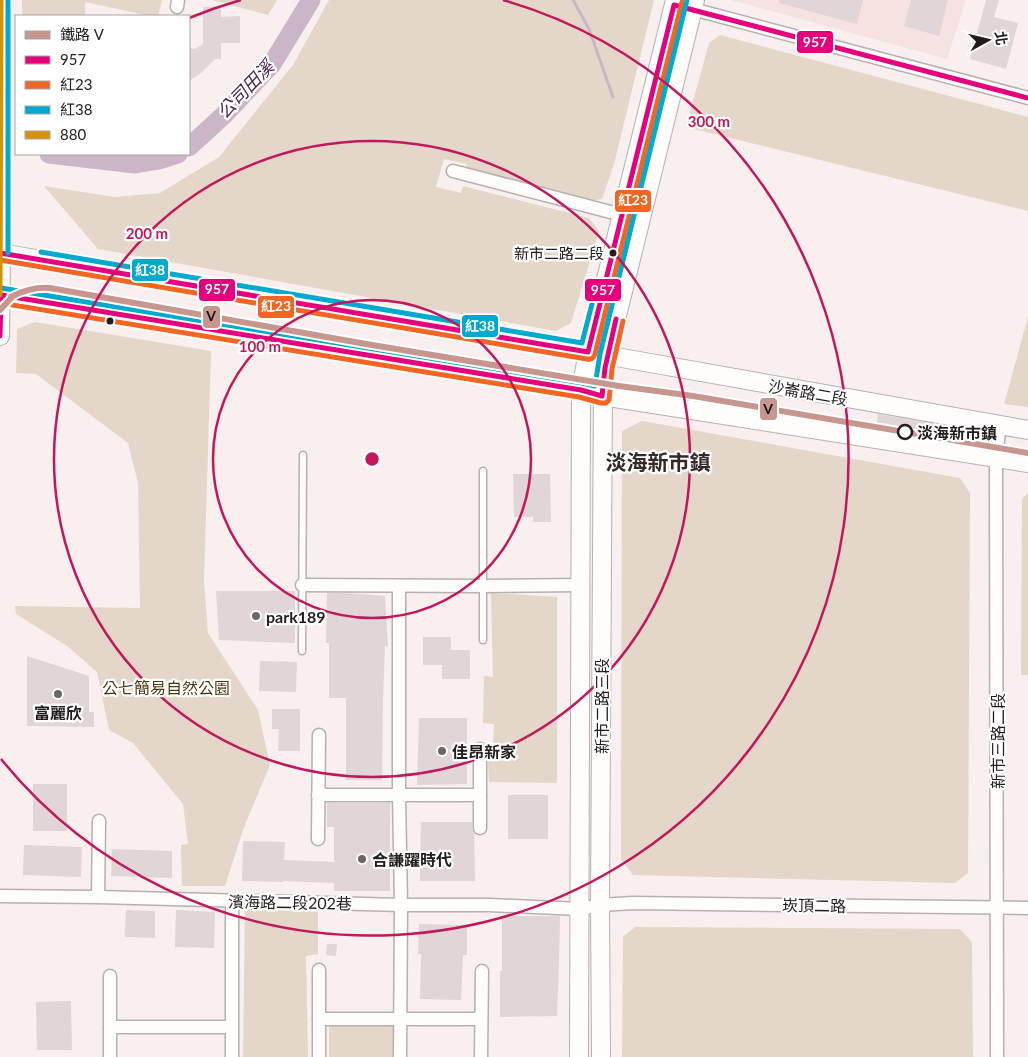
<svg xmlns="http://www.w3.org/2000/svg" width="1028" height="1057" font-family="Lato,'Noto Sans TC',sans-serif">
<rect width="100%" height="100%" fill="#f9efee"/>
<path fill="#f5e2e1" d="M731 0H966L947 59Z"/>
<g fill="#e4d6c8">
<path d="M22 0H162L158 16H150L85 2V16H22Z"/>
<path d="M212 0H277L268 15Z"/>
<path d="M329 0H654L614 164 602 199 590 201 467 170V164L444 159 436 187 461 193 463 186 589 218 599 231 571 323 556 331 98 249 44 186 115 197 160 193 219 157 293 65Z"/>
<path d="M720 35 1028 117V211L686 127 709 43Z"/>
<path d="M1028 317V407L1004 404Z"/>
<path d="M35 322 211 351 204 581 208 633 258 710 270 765 244 827 225 886H182L181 845 188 844 183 804 133 743 109 730 97 672 67 646 16 614 15 606 140 608 138 483 128 443 36 374 16 373 17 329Z"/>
<path d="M642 421 960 478 970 493 968 873 955 883 633 875 621 859 622 431Z"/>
<path d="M1028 493V675H1021L1022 499Z"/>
<path d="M491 593 557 597V783L489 782 487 747H493L494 724 483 723 484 676 493 677Z"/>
<path d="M245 908 318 912V954L306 956 308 1057H243Z"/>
<path d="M635 927 960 929 972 942 973 1057H622L623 937Z"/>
<path d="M329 1023H394L393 1057H329Z"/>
</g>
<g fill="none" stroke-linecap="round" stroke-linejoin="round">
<path stroke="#cbb5c7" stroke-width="3" d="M573 0 589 29 613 97"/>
<g stroke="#cbb5c7" stroke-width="19">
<path d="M189 147 224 115 272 64 311 0"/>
<path d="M49 154 135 164 159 160 178 154"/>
</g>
</g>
<g fill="#e1d5d7">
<path d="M779 0H863L857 24 779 3Z"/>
<path d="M911 0H948L939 36 904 26Z"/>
<path d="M986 0H999L994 17 1018 23 1006 69 970 59Z"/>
<path d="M221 6V17L240 16V43H221V59H215L201 73 189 81V48L195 49 203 44V7Z"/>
<path d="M878 414 940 425 938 438 876 428Z"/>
<path d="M513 474H550L551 522H533V517H514Z"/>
<path d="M216 591H295V643L219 640Z"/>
<path d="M327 593H346L385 596 388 647 385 646 383 700 382 780H346V698H329V643H326Z"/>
<path d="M423 637H451V650H470V679H442V665H423Z"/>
<path d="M27 656 89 676V712H94V727L27 726Z"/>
<path d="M260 661 297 662 296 692 259 691Z"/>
<path d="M272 709H300V751H278L279 729H272Z"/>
<path d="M419 718H467V784L417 785Z"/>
<rect x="33" y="784" width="34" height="47"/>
<rect x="508" y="795" width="40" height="44"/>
<path d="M327 803H390V891H334V883L283 881V882L242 881 243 841 285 842 284 860 334 862V827H327Z"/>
<path d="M421 822H472V828L474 834 475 881H420Z"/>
<path d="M24 845 82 847 81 877 23 875Z"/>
<path d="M112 849 172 851V878L111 876Z"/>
<path d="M126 910 155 911V938L125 937Z"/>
<path d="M176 910 215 912 214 948 175 947Z"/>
<path d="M502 916H560L559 966 557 1016 500 1017V971H502Z"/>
<path d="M419 924 467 925V955H463L461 1000 420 999 421 954H418Z"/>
<path d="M327 944H337L336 956 326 955Z"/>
<path d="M71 1001 72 1050H37L36 1002Z"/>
</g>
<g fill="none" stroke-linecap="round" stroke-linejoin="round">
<g stroke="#b7b0af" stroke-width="9">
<g id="lane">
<path d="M483 640V471"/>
<path d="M302 651 303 455"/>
</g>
</g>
<g stroke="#b7b0af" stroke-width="15">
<g id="street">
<path d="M177 7 178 0"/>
<path d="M685 7 1028 98"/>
<path d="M453 171 622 215"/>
<path d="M302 585 483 586 580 585"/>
<path d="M399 586V795L401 905 400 1057"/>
<path d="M480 749V828"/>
<path d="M318 795H480"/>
<path d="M318 839 319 735"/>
<path d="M0 896 98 897 401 905H490L580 909 600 905 633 903 1028 908"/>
<path d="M98 897 99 821"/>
<path d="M110 976V1057"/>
<path d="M319 1019H481"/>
<path d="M110 1027H231"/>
<path d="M232 1057V901"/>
<path d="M319 1057V970"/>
<path d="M481 1057 482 971"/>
<path d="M997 1057 996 458 999 432 1002 426"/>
</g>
</g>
<g stroke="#b7b0af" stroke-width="20">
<g id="secondary">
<path d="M0 253 588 352 1028 430"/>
<path d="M0 295 581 390 602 396 1028 463"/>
<path d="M0 336 1 257V0"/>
<path d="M579 1057 581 390 588 352 675 0"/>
<path d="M601 1057 600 905 603 383 607 356 695 0"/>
</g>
</g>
<use href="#lane" stroke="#fefdfc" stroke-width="6"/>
<use href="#street" stroke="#fefdfc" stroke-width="12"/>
<use href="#secondary" stroke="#fefdfc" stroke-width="18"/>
<g stroke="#fff" stroke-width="9">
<g id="bus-1">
<path d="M0 253 588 352 674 5 1028 98"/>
<path d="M0 336 1 295 581 390 602 396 605 368 616 319"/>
</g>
</g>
<g stroke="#fff" stroke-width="9">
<g id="bus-2">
<path d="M0 260 587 359C591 360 594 358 595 354L682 2"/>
<path d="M0 303 579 397 601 403H606L609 400 612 369 623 321"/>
</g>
</g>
<g stroke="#fff" stroke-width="9">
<g id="bus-3">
<path d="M8 0V253"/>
<path d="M41 252 582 343 593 300"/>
<path d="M1 288 582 383 595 386 600 354 687 0"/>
</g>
</g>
<g stroke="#fff" stroke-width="9">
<path id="bus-4" d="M0 295 1 0"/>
</g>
<use href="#bus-1" stroke="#e5007d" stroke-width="5"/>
<use href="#bus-2" stroke="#f26522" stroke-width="5"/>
<use href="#bus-3" stroke="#00a9ce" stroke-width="5"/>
<use href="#bus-4" stroke="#d79104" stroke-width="5"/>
<g stroke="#fff" stroke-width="10">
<path id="rail-1" d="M0 310 13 296 11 297C24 290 35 287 50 288L366 344 619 386 693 396 1028 453"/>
</g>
<use href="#rail-1" stroke="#c7968f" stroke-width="6"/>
</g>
<g fill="none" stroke="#c2185b" stroke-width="2.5">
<circle cx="372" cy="459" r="159"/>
<circle cx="372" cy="459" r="318"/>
<path d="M189 18A477 477 0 0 1 241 0M503 0A477 477 0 1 1 1 759"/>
</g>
<g fill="#221c1c" stroke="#fff" stroke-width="2">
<circle cx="613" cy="253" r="4.5"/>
<circle cx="110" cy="321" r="4.5"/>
</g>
<circle fill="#fff" stroke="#221c1c" stroke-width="2.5" cx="905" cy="432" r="7"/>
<g fill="#6d6666" stroke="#fff" stroke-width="2">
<circle cx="256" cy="616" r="5"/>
<circle cx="58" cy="694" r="5"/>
<circle cx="442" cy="751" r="5"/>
<circle cx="362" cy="859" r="5"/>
</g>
<g text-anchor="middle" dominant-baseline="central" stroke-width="4.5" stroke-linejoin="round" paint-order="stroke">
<g font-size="15" fill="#221c1c" stroke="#fff" text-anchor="end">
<text x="604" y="253">新市二路二段</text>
</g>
<g font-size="16" fill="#221c1c" stroke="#fff">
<text transform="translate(808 392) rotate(10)">沙崙路二段</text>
<text transform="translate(601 706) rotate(-90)">新市二路三段</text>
<text transform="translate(997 741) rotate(-90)">新市三路二段</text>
<text transform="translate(290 902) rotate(1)">濱海路二段202巷</text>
<text transform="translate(814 905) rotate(1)">崁頂二路</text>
</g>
<g font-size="16" font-weight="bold" fill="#221c1c" stroke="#fff" text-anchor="start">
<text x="917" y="432">淡海新市鎮</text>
</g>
<g font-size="16" font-weight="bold" fill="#221c1c" stroke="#fff" text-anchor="start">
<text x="266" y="616">park189</text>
<text x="58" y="712" text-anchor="middle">富麗欣</text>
<text x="452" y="751">佳昂新家</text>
<text x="372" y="859">合謙躍時代</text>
</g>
<g font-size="16" fill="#4d3710" stroke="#fff">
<text x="166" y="687">公七簡易自然公園</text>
</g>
<g font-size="18" font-style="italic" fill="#472348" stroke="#fff">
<text transform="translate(245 89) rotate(-46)">公司田溪</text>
</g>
<g font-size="21" font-weight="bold" fill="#352827" stroke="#fff">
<text x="658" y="461">淡海新市鎮</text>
</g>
</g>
<circle cx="372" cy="459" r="8" fill="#c2185b" stroke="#fff" stroke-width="2.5"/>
<g font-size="15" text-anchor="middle" font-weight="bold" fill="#c2185b" stroke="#fff" stroke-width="4.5" stroke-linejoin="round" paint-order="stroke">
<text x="709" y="127">300 m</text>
<text x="147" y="239">200 m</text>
<text x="260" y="352">100 m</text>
</g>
<g stroke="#fff" stroke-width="2">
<rect x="796" y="30" width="38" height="24" rx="5" fill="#e5007d"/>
<rect x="614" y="189" width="38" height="24" rx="5" fill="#f26522"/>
<rect x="131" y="258" width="38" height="24" rx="5" fill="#00a9ce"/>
<rect x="198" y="278" width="38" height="24" rx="5" fill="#e5007d"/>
<rect x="584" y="278" width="38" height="24" rx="5" fill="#e5007d"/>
<rect x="257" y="295" width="38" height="24" rx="5" fill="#f26522"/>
<rect x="202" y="305" width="19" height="24" rx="5" fill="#c7968f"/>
<rect x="461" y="314" width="38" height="24" rx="5" fill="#00a9ce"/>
<rect x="759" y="397" width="19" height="24" rx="5" fill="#c7968f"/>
</g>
<g font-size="14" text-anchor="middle" font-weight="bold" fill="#fff">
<text x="815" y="47">957</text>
<text x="633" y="205">紅23</text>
<text x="150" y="275">紅38</text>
<text x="217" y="294">957</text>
<text x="603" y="295">957</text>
<text x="276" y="311">紅23</text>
<text x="480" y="331">紅38</text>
</g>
<g font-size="14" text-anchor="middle" font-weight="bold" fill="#111">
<text x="211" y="321">V</text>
<text x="768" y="414">V</text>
</g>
<rect x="15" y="15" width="175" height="140" fill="#ffffff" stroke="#a7a4a4"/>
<rect x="25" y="31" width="25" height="8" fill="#c7968f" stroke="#a7a4a4"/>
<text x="60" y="40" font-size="15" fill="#221c1c">鐵路 V</text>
<rect x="25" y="56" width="25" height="8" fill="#e5007d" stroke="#a7a4a4"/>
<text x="60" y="65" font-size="15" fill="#221c1c">957</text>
<rect x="25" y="81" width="25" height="8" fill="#f26522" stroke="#a7a4a4"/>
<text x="60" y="90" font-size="15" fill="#221c1c">紅23</text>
<rect x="25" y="106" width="25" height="8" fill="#00a9ce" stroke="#a7a4a4"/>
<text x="60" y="115" font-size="15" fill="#221c1c">紅38</text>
<rect x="25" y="131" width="25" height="8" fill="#d79104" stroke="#a7a4a4"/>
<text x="60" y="140" font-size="15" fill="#221c1c">880</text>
<g transform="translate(988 40) rotate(82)" stroke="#ffffff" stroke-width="4" paint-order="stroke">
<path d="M0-4L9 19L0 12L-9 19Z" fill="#221c1c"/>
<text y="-8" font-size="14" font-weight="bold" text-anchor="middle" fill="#221c1c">北</text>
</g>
</svg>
